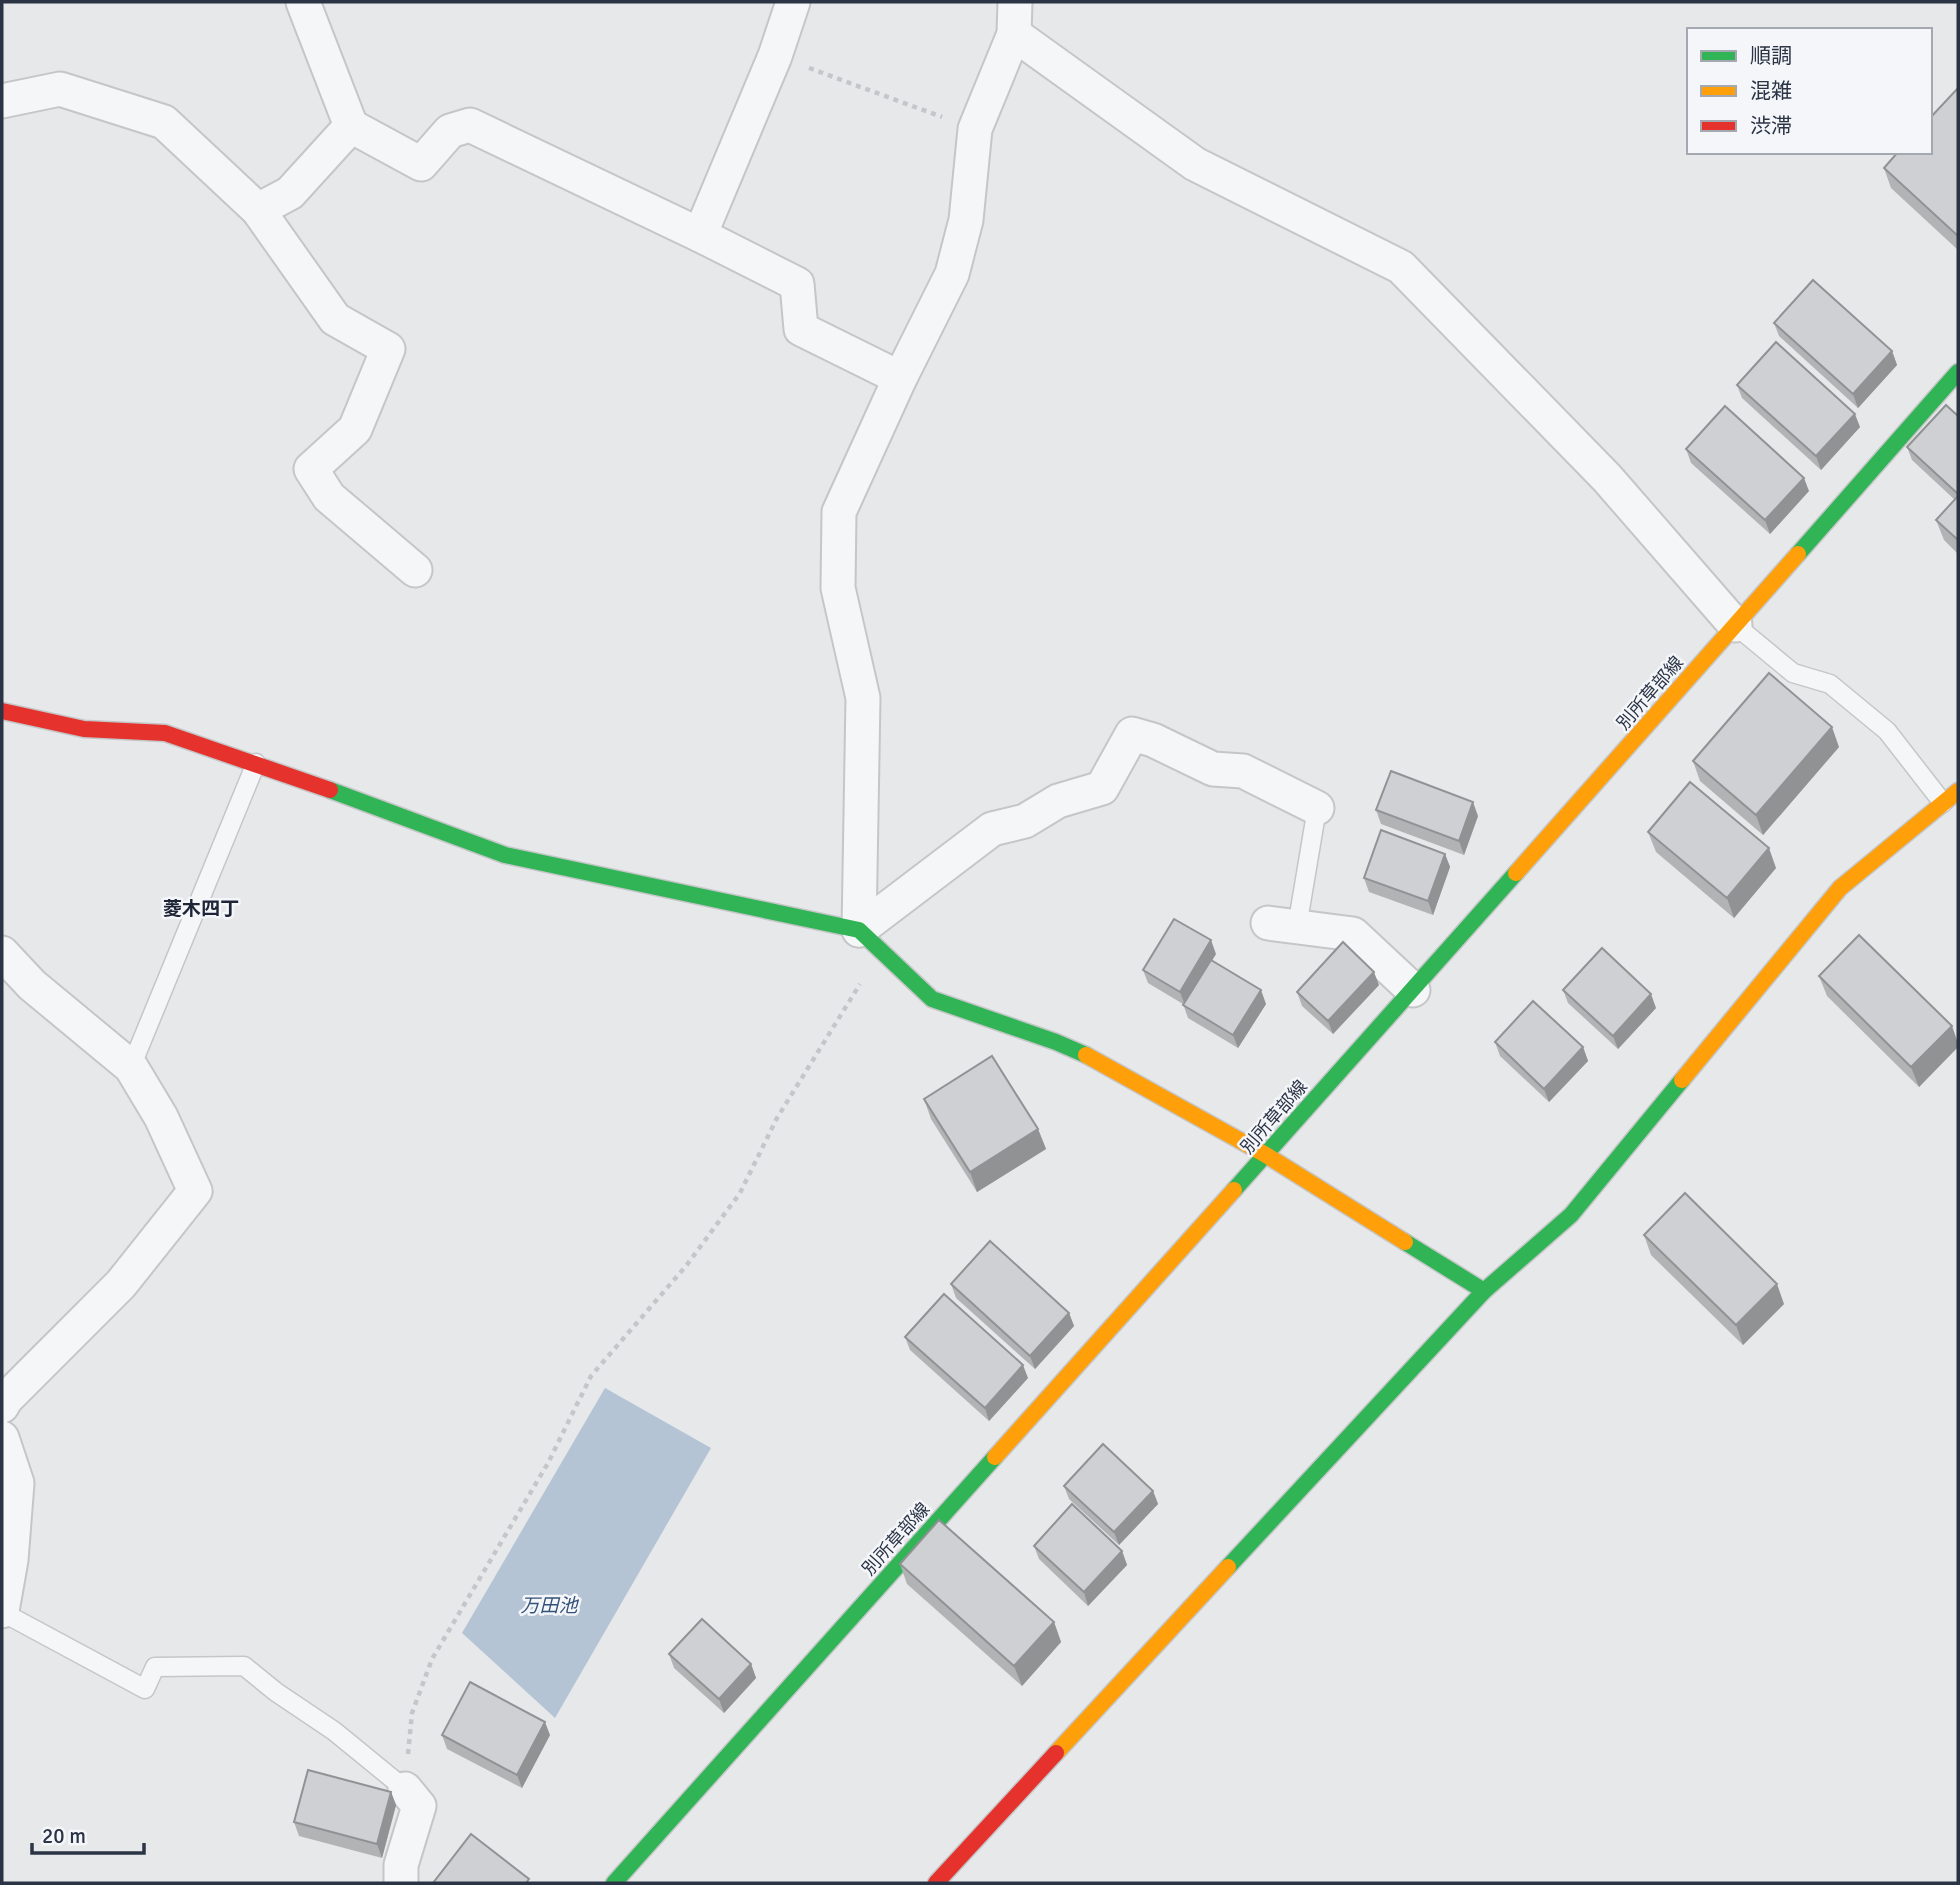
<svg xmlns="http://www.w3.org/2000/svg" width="1960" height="1885" font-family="Signika,'Noto Sans JP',sans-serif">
<rect width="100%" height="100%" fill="#e6e8ea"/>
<path fill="#b4c4d5" d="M605 1388 711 1448 555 1718 462 1633Z"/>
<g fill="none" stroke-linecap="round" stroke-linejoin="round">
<g stroke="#c4c6c8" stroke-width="21">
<g id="lane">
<path d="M1735 625 1793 673 1830 684 1887 731 1943 803"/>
<path d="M1297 927 1317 808"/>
<path d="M131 1067 256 763"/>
<path d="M2 1612 145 1689 155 1667 244 1666 276 1692 334 1731 405 1789"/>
</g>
</g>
<g stroke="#c4c6c8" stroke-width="37">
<g id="street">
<path d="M303 2 351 126 421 164 450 131 470 125 700 235 797 284 801 329 900 378"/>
<path d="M1014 34 1195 164 1401 267 1607 478 1735 625"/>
<path d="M2 101 60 89 164 122 258 210 335 319 388 349 355 429 311 469 329 497 415 570"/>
<path d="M258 210 290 193 351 126"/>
<path d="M700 235 775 56 793 2"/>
<path d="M1268 923 1353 934 1413 990"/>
<path d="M859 930 863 698 838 588 839 512 900 378 952 274 966 220 975 129 1014 34 1015 2"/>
<path d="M859 930 992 829 1025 821 1058 801 1102 788 1132 734 1153 740 1213 769 1243 771 1317 808"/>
<path d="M2 953 32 985 131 1067 161 1117 195 1191 121 1284 6 1399 2 1406"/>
<path d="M2 1438 17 1483 11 1560 2 1611"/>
<path d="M401 1883V1865L419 1806 405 1789"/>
</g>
</g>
<g stroke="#c4c6c8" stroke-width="19">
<g id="fast">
<path d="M1798 554 1958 372"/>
<path d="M330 790 505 855 859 930 932 999 1056 1042 1086 1055"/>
<path d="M1234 1190 1516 873"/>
<path d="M1405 1242 1484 1291"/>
<path d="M1228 1567 1484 1291 1571 1215 1682 1080"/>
<path d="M614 1883 995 1457"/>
</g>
</g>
<g stroke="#c4c6c8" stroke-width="19">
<g id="slow">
<path d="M1516 873 1798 554"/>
<path d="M1086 1055 1266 1155 1405 1242"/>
<path d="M1682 1080 1840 888 1958 791"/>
<path d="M995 1457 1234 1190"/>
<path d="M1056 1753 1228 1567"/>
</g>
</g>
<g stroke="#c4c6c8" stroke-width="19">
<g id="jam">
<path d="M2 711 84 729 165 733 330 790"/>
<path d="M936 1883 1056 1753"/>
</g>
</g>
<g stroke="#c5c6ca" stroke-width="4.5" stroke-dasharray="5 5" stroke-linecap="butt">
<path d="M809 68 942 117"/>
<path d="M408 1754 412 1713 432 1659 548 1463 591 1376 686 1266 740 1193 777 1118 860 984"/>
</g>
<use href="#lane" stroke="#f5f6f7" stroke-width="18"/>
<use href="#street" stroke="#f5f6f7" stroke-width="33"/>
<use href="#fast" stroke="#30b455" stroke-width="16"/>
<use href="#slow" stroke="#ff9f0a" stroke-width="16"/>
<use href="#jam" stroke="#e5322d" stroke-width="16"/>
</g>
<g fill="#b1b3b5">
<path d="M1958 88V250L1891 188 1884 168Z"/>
<path d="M1774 323 1892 351 1897 365 1858 408 1779 336Z"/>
<path d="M1737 385 1860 427 1821 470 1742 398Z"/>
<path d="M1958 416V554L1944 540 1936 520 1955 500 1912 460 1907 447Z"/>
<path d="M1686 449 1809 491 1770 534 1691 463Z"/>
<path d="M1839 747 1763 835 1700 781 1693 761Z"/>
<path d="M1376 810 1478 816 1464 855 1381 824Z"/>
<path d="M1648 832 1776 868 1734 918 1656 852Z"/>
<path d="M1445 854 1450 867 1433 915 1369 892 1364 878Z"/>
<path d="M1216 954 1212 960 1266 1004 1238 1048 1188 1018 1183 1004 1148 983 1143 970Z"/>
<path d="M1819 976 1958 1043V1047L1919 1087 1827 996Z"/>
<path d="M1379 985 1333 1034 1302 1006 1297 992Z"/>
<path d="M1563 990 1656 1008 1618 1049 1568 1003Z"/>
<path d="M1495 1042 1583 1047 1588 1061 1549 1102 1500 1056Z"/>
<path d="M924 1099 1038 1129 1046 1149 977 1192 931 1119Z"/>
<path d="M1644 1235 1784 1304 1743 1345 1651 1255Z"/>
<path d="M951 1284 1069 1313 1074 1326 1035 1369 956 1298Z"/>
<path d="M905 1337 1028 1378 989 1421 910 1350Z"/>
<path d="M1064 1486 1153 1491 1158 1504 1119 1545 1069 1499Z"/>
<path d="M1034 1546 1122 1551 1127 1565 1088 1606 1039 1559Z"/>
<path d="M900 1564 1054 1622 1061 1642 1022 1686 907 1584Z"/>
<path d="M669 1654 751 1664 756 1678 724 1713 674 1668Z"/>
<path d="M442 1735H550L522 1788 447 1749Z"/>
<path d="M391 1792 396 1805 382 1858 299 1836 294 1822Z"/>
</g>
<g fill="#909294">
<path d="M1892 351 1897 365 1858 408 1853 394Z"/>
<path d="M1855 414 1860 427 1821 470 1816 456Z"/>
<path d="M1804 478 1809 491 1770 534 1765 520Z"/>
<path d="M1832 727 1839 747 1763 835 1756 815Z"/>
<path d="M1473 802 1478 816 1464 855 1459 841Z"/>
<path d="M1769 848 1776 868 1734 918 1727 898Z"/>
<path d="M1445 854 1450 867 1433 915 1428 901Z"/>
<path d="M1211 940 1216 954 1185 1005 1180 992Z"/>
<path d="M1374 972 1379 985 1333 1034 1328 1021Z"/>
<path d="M1261 990 1266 1004 1238 1048 1233 1035Z"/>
<path d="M1651 994 1656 1008 1618 1049 1613 1036Z"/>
<path d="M1952 1026 1958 1043V1047L1919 1087 1911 1067Z"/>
<path d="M1583 1047 1588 1061 1549 1102 1544 1089Z"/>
<path d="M1038 1129 1046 1149 977 1192 970 1172Z"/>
<path d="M1777 1284 1784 1304 1743 1345 1736 1325Z"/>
<path d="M1069 1313 1074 1326 1035 1369 1030 1356Z"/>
<path d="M1023 1365 1028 1378 989 1421 985 1408Z"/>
<path d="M1153 1491 1158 1504 1119 1545 1114 1532Z"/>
<path d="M1122 1551 1127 1565 1088 1606 1084 1592Z"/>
<path d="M1054 1622 1061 1642 1022 1686 1014 1666Z"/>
<path d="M751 1664 756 1678 724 1713 719 1699Z"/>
<path d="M545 1722 550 1735 522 1788 517 1775Z"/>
<path d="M391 1792 396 1805 382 1858 377 1844Z"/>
</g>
<g fill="#ced0d3" stroke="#909294" stroke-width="2">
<path d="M1958 88V236L1884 168 1898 152H1930V118Z"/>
<path d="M1813 280 1892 351 1853 394 1774 323Z"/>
<path d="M1776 342 1855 414 1816 456 1737 385Z"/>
<path d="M1946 405 1958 416V491L1957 493 1907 447Z"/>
<path d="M1725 406 1804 478 1765 520 1686 449Z"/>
<path d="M1958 496V540L1936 520Z"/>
<path d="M1769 673 1832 727 1756 815 1693 761Z"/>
<path d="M1391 771 1473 802 1459 841 1376 810Z"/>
<path d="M1690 782 1769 848 1727 898 1648 832Z"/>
<path d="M1381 830 1445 854 1428 901 1364 878Z"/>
<path d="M1174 919 1211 940 1180 992 1143 970Z"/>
<path d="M1859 935 1952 1026 1911 1067 1819 976Z"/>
<path d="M1343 942 1374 972 1328 1021 1297 992Z"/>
<path d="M1602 948 1651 994 1613 1036 1563 990Z"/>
<path d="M1211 960 1261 990 1233 1035 1183 1005Z"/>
<path d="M1533 1001 1583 1047 1544 1089 1495 1042Z"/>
<path d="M992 1056 1038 1129 970 1172 924 1099Z"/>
<path d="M1685 1193 1777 1284 1736 1325 1644 1235Z"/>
<path d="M990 1241 1069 1313 1030 1356 951 1284Z"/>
<path d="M944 1294 1023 1365 985 1408 905 1337Z"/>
<path d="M1103 1444 1153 1491 1114 1532 1064 1486Z"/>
<path d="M1072 1504 1122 1551 1084 1592 1034 1546Z"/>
<path d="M939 1520 1054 1622 1014 1666 900 1564Z"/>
<path d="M702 1619 751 1664 719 1699 669 1654Z"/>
<path d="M470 1682 545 1722 517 1775 442 1735Z"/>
<path d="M308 1770 391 1792 377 1844 294 1822Z"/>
<path d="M471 1834 529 1879 526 1883H433Z"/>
</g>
<g text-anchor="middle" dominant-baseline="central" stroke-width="5" stroke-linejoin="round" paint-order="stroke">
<g font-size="18" fill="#2b3445" stroke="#f4f6f9">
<text transform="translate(1650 693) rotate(-49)">別所草部線</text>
<text transform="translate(1274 1117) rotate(-49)">別所草部線</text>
<text transform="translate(896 1539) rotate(-48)">別所草部線</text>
</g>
<g font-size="19" font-weight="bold" fill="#1d2536" stroke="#f4f6f9">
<text x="201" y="909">菱木四丁</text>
</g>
<g font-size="19" font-style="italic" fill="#34527a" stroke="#f4f6f9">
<text x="549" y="1606">万田池</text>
</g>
</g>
<rect width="1960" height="1885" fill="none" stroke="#2b3445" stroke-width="7"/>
<rect x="1687" y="28" width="245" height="126" fill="#f4f6f9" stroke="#a4a8b1" stroke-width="2"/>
<rect x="1701" y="51" width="35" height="10" fill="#30b455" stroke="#a4a8b1" stroke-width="2"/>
<text x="1750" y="63" font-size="21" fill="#2b3445">順調</text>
<rect x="1701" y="86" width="35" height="10" fill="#ff9f0a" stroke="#a4a8b1" stroke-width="2"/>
<text x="1750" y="98" font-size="21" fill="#2b3445">混雑</text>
<rect x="1701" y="121" width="35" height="10" fill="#e5322d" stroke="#a4a8b1" stroke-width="2"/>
<text x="1750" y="133" font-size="21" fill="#2b3445">渋滞</text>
<path d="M32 1843v10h112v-10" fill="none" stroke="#2b3445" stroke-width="3.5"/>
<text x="42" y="1843" font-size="21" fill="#2b3445" stroke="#f4f6f9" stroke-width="5" paint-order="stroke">20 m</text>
</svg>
